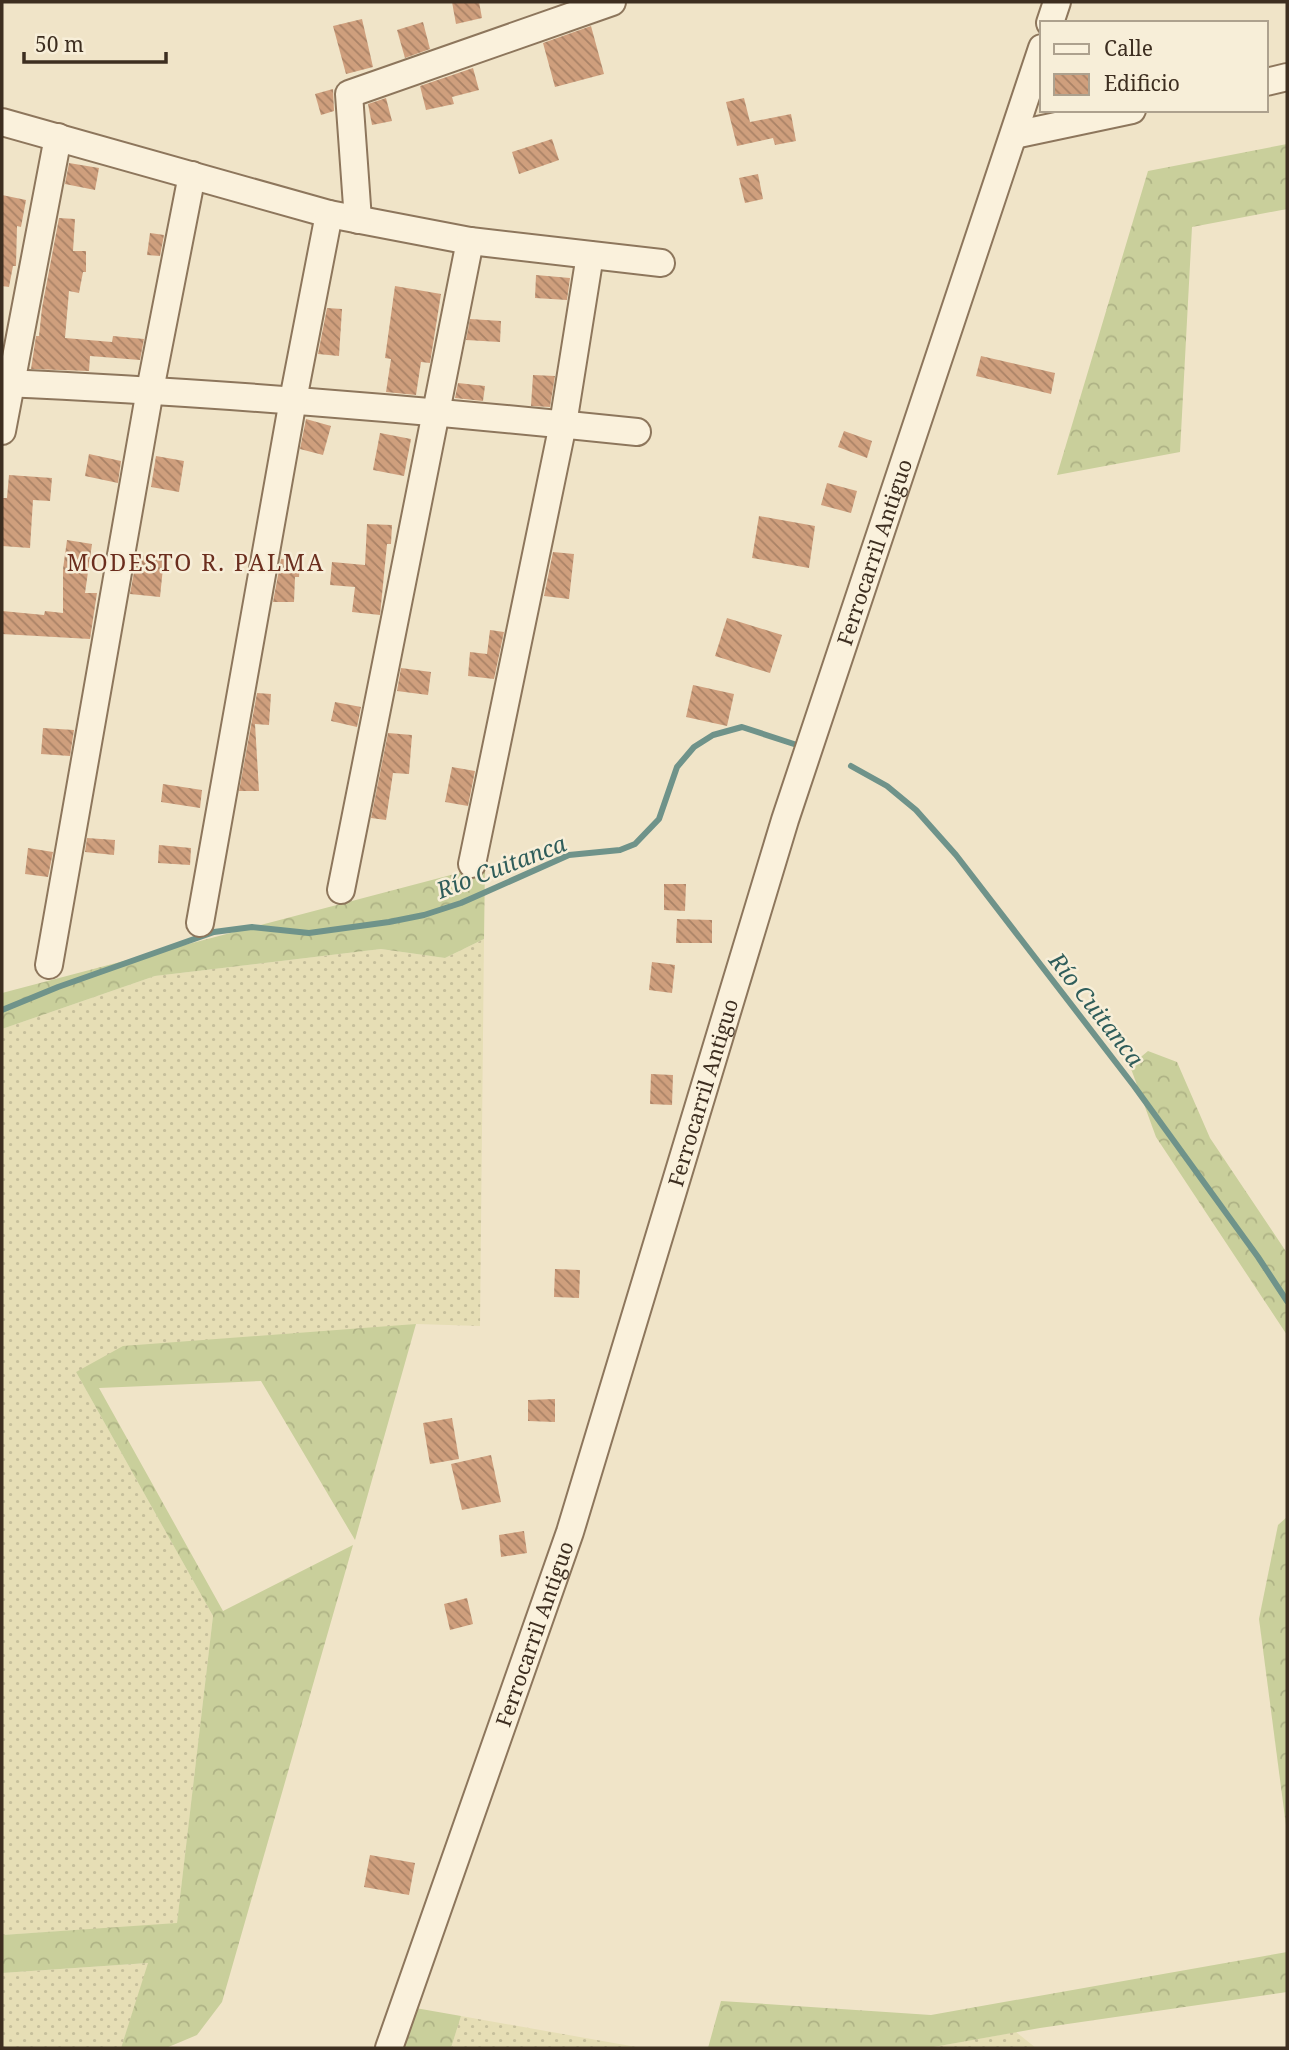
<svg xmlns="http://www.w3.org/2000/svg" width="1289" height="2050" font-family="'Noto Serif',serif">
<defs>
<pattern id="farmland-dots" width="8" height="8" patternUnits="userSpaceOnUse" patternTransform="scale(1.75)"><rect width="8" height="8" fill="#e6deb5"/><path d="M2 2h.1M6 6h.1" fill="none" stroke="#c6bf9b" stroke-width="1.8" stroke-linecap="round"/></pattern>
<pattern id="forest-crowns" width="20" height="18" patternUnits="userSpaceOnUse" patternTransform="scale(1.75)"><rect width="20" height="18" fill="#c9cf9b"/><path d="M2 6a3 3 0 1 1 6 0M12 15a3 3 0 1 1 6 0" fill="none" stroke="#aeb285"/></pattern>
<pattern id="building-back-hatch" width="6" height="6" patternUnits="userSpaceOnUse" patternTransform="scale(1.75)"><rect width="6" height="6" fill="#cf9f7d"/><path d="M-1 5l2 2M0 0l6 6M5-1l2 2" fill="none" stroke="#a98266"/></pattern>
</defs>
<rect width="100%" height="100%" fill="#f0e4c8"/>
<g fill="url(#farmland-dots)">
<path d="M484 939 480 1326 416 1324 76 1372 213 1616 177 1924 2 1935V1029L155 976 381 949 445 958Z"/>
<path d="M149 1963 121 2048H2V1973Z"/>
<path d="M461 2016 642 2048H451Z"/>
<path d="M1016 2032 1036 2048H928Z"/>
</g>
<g fill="url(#forest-crowns)">
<path d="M1287 144V209L1192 227 1180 452 1057 475 1148 171Z"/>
<path d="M485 866 484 939 445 958 381 949 155 976 2 1029V993Z"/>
<path d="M1148 1051 1177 1062 1210 1138 1287 1253V1335L1156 1137 1130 1066Z"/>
<path d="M416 1324 355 1540 261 1381 99 1388 223 1611 353 1545 222 2002 197 2035 166 2048H121L148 1963 2 1973V1935L177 1923 213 1616 76 1372 123 1346Z"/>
<path d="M1287 1517V1833L1259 1619 1278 1525Z"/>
<path d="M1287 1952V1992L1040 2028 928 2048H708L721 2001 931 2015Z"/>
<path d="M404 2006 461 2016 451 2048H389Z"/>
</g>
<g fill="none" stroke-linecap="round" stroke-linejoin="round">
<g stroke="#6f938a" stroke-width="6">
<path d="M851 766 887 786 916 810 956 855 1134 1086 1258 1257 1287 1301"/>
<path d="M2 1010 58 987 214 932 252 927 309 933 389 922 424 915 461 903 569 855 620 850 635 844 659 819 677 767 694 747 713 735 742 727 797 745"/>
</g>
</g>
<g fill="url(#building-back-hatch)">
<path d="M452 2H479L482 18 456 24Z"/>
<path d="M362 19 373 67 346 74 333 26Z"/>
<path d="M423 22 430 49 405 58 397 30Z"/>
<path d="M591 26 604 74 555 87 543 43Z"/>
<path d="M473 68 479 90 452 97 454 104 426 110 420 86Z"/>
<path d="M333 89 334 111 321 115 315 94Z"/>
<path d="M386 98 392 121 372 125 368 104Z"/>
<path d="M744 98 750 122 791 114 796 141 775 145 773 138 737 146 726 102Z"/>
<path d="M552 139 559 160 519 174 512 152Z"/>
<path d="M69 163 99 168 95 190 65 184Z"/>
<path d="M758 174 763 199 745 203 739 178Z"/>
<path d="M2 195 26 200 21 227 17 226 16 266H13L9 287 2 286Z"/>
<path d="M59 218 75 219 73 251H86V272H83L79 293 69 291 65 338 112 342 113 336 144 339 140 360 90 356 89 371 31 369 36 336H39L42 308Z"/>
<path d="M150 233 164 235 160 256 147 255Z"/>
<path d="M536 275 570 278 567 300 535 298Z"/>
<path d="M395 286 441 294 430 363 421 362 416 395 386 392 391 359 385 358Z"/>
<path d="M327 308 342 309 339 356 318 354Z"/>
<path d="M470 319 501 321 500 342 466 340Z"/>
<path d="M981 356 1055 373 1051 394 976 376Z"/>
<path d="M533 375 555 376 550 407 531 406Z"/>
<path d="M458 383 485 386 483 401 455 398Z"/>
<path d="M306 419 331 426 323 455 300 449Z"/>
<path d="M844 431 872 441 867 458 838 447Z"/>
<path d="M380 433 411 439 404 476 373 470Z"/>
<path d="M89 454 121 461 118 483 85 476Z"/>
<path d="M156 456 184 461 179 492 151 487Z"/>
<path d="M9 475 52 478 50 501 33 500 30 548 2 546V498H7Z"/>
<path d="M827 483 857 491 851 513 821 505Z"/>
<path d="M759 516 815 526 809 568 752 558Z"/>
<path d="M367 524 392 525 391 544H387L380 615 352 612 355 587 330 585 332 562 365 565Z"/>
<path d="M67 540 92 544 85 593H97L90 639 2 634V611L44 615 45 611 63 613V569Z"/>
<path d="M553 552 574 554 569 599 544 596Z"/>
<path d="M137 555 164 558 160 597 130 594Z"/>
<path d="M281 559 300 560 299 577H295L294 602H273Z"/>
<path d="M727 618 782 635 770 673 715 656Z"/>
<path d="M490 630 504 632 494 679 468 676 470 652 487 654Z"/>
<path d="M401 668 431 672 428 695 397 691Z"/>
<path d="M693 685 734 694 727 726 686 717Z"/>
<path d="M257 693 271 694 269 725 255 724 259 791H239Z"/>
<path d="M335 702 361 707 357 727 331 721Z"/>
<path d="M43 728 74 730 70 756 41 754Z"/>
<path d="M388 733 412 735 409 774 393 773 386 820 371 818Z"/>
<path d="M452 767 475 771 468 806 445 802Z"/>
<path d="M163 784 202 790 200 808 161 802Z"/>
<path d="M87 838 115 840 114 855 85 852Z"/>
<path d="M159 845 191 848 190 865 158 863Z"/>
<path d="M28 848 53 852 48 877 25 874Z"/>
<path d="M664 884H686L685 911 664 910Z"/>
<path d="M677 919 712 920V943H676Z"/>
<path d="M652 962 675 965 672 993 649 990Z"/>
<path d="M651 1074 673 1075 672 1105 650 1104Z"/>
<path d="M555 1269 580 1270 579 1298 554 1297Z"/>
<path d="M555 1399V1422L528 1421V1400Z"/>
<path d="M452 1418 459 1459 430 1464 423 1423Z"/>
<path d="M491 1455 501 1502 462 1510 451 1464Z"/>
<path d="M524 1531 527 1553 501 1557 499 1535Z"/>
<path d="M467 1598 473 1624 450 1630 444 1604Z"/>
<path d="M370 1855 415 1863 409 1895 364 1887Z"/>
</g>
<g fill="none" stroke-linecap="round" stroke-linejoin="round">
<g stroke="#8d765c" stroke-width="30">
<g id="minor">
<path d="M1050 23 1057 2"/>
<path d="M1266 82 1287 77"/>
<path d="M2 122 329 214 470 241 661 263"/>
<path d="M1014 135 1132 110"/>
<path d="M358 220 349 94 612 2"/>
<path d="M2 383C214 392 426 410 637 432"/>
<path d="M2 431 58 137"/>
<path d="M472 864 563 424 590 255"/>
<path d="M341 890 470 241"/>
<path d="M200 923 293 400 329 214"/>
<path d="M49 965 150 390 192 175"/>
<path id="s1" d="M389 2048 570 1532 785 820 1042 48"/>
</g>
</g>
<use href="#minor" stroke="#faf1dc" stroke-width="26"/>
</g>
<g text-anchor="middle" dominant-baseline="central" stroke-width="5" stroke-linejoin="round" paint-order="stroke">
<g font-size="21" fill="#3d2e20" stroke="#f7eed8">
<text stroke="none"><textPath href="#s1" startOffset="1573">Ferrocarril Antiguo</textPath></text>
<text stroke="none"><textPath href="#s1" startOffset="1006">Ferrocarril Antiguo</textPath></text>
<text stroke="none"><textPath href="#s1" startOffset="439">Ferrocarril Antiguo</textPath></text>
</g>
<g font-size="23" letter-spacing="2" fill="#6b2e1e" stroke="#f7eed8">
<text x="196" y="562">MODESTO R. PALMA</text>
</g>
<g font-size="23" font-style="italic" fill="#2f5d5a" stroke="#f7eed8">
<text transform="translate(501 866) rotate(-21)">Río Cuitanca</text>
<text transform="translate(1097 1009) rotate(52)">Río Cuitanca</text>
</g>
</g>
<rect width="1289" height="2050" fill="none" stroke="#3d2e20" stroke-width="7"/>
<rect x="1040" y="21" width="228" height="91" fill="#f7eed8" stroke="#ada18e" stroke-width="2"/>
<rect x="1054" y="44" width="35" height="10" fill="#faf1dc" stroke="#ada18e" stroke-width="2"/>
<text x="1104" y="56" font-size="21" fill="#3d2e20">Calle</text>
<rect x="1054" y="74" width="35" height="21" fill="url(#building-back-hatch)" stroke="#ada18e" stroke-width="2"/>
<text x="1104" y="91" font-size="21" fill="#3d2e20">Edificio</text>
<path d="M24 52v10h142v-10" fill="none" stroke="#3d2e20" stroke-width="3.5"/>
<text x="35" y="52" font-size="21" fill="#3d2e20" stroke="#f7eed8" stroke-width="5" paint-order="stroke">50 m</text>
</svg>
